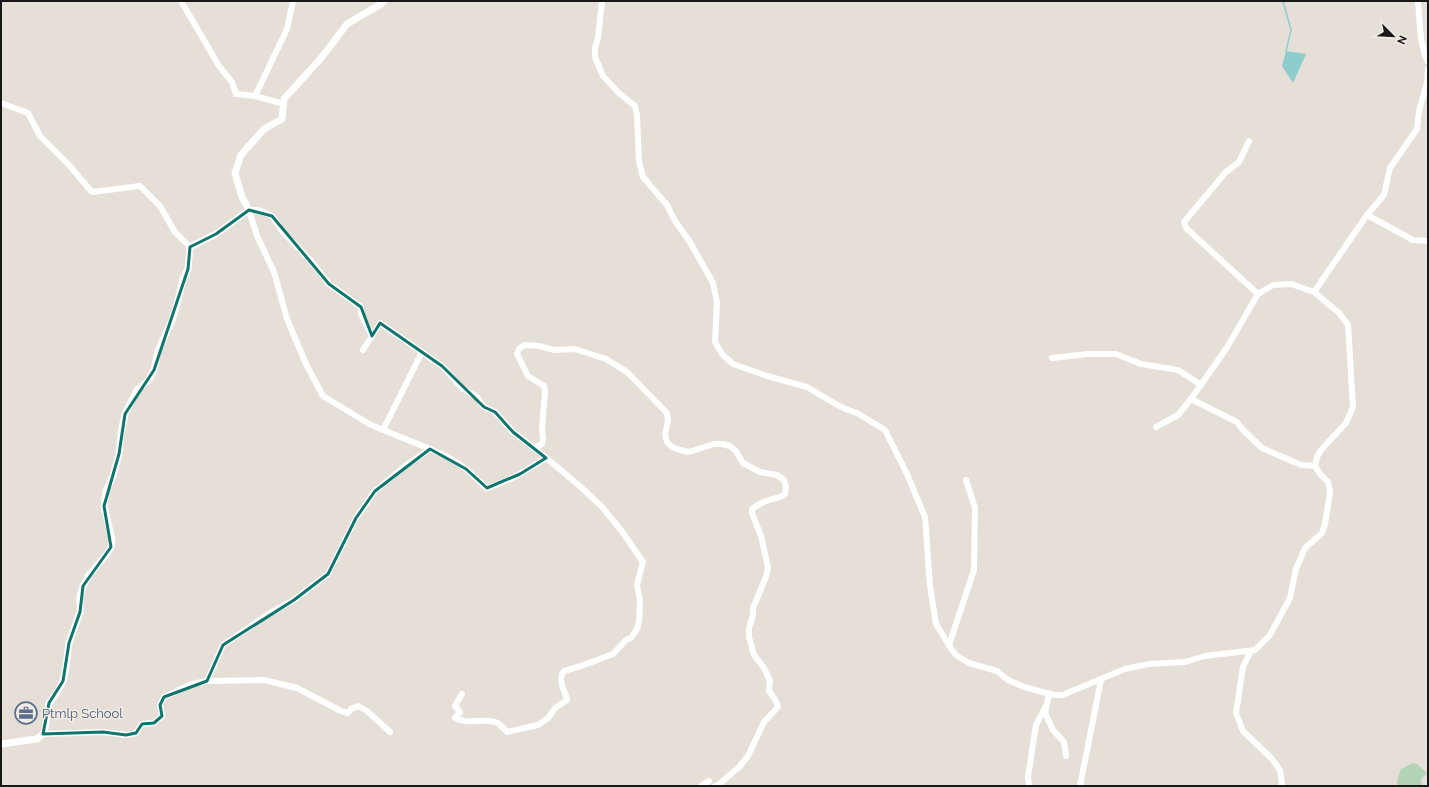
<svg xmlns="http://www.w3.org/2000/svg" width="1429" height="787" font-family="Raleway,sans-serif">
<rect width="100%" height="100%" fill="#e5dfd8"/>
<path fill="#b2d3b6" d="M1413 763 1417 764 1427 773 1421 779 1422 786H1400L1397 784 1398 777 1401 769Z"/>
<path fill="#8ecdce" d="M1286 51 1306 54 1293 83 1282 66Z"/>
<g fill="none" stroke-linecap="round" stroke-linejoin="round">
<path stroke="#8ecdce" stroke-width="1.5" d="M1283 1 1291 30 1286 51"/>
<g stroke="#fff" stroke-width="6">
<path d="M181 1 219 66 232 82 236 94 255 96 284 104"/>
<path d="M602 1 598 38 595 48V57L603 76 620 94 635 106 637 115 639 162 643 177 667 205 675 221 690 242 713 283 717 302 715 342 722 354 733 364 767 376 807 387 839 406 848 410 857 413 885 430 907 474 925 517 930 586 936 624 952 650 956 655 969 663 997 671 1008 680 1024 687 1054 695H1063L1072 691 1125 669 1149 664 1185 662 1205 656 1255 650 1270 635 1290 598 1296 569 1305 548 1322 533 1325 524 1330 492 1329 486 1328 482 1320 474 1315 466 1317 457 1321 450 1346 423 1353 407 1348 325 1339 313 1314 292 1367 215 1384 195 1390 168 1417 129 1419 111 1427 82 1428 69"/>
<path d="M1418 1C1420 21 1419 44 1428 62"/>
<path d="M255 96 287 29 293 1"/>
<path d="M1 103 28 113 40 136 68 164 92 192 140 186 160 206 175 232 190 247"/>
<path d="M1249 141 1239 162 1226 172 1184 222 1186 228 1258 294"/>
<path d="M1367 215 1413 240 1428 241"/>
<path d="M372 336 380 323 442 366 463 389 477 397 484 407 495 412 513 432 537 450 582 488 602 507 621 530 643 562 637 585 640 600 639 621 637 629 631 638 626 640 613 654 581 666 564 671C557 680 565 690 567 700L555 708 548 718 538 725 507 732C504 729 500 723 495 722 481 718 468 725 455 718L460 712 455 706 462 694"/>
<path d="M1052 358 1088 354H1116L1141 364 1178 370 1201 385"/>
<path d="M1191 399 1237 422 1243 430 1262 448 1301 465 1315 466"/>
<path d="M1156 427 1178 415 1191 399 1226 349 1258 294 1273 285 1291 284 1314 292"/>
<path d="M383 430 422 352"/>
<path d="M534 448 542 444 543 440 542 429 545 391 544 386 528 376 517 354 519 349 524 345 539 346 554 350 575 349 606 359 627 372 667 413 668 420 665 435 667 442 672 447 680 450 689 452 714 444H722L730 446 736 451 743 463 760 472 777 475 784 480 786 487 785 494C779 499 773 498 766 501 761 503 756 506 752 509V513L761 536 768 567 766 577 753 608V615L749 628V637L754 655 764 668 770 681 769 691 776 701 778 707 764 722 748 756 739 767 718 785 715 786"/>
<path d="M430 449C443 454 455 460 466 469 473 475 479 482 487 488 508 482 527 470 546 458"/>
<path d="M949 645 974 570 975 508 966 480"/>
<path d="M1251 651 1243 667 1236 713 1243 731 1272 759 1280 770 1282 784 1281 786"/>
<path d="M207 681 264 680 297 688 341 711 348 713 351 709 358 706 367 711 390 732"/>
<path d="M1049 693 1045 713 1053 730 1064 742 1066 756"/>
<path d="M43 734 103 732 126 735 136 733 142 724 154 723 162 716 160 705 164 697 192 684 207 681 223 645 270 613 294 600 328 574 356 518 375 491 405 466 430 449 371 425 323 396 306 364 287 319 274 272 257 236 249 210H258L272 216 282 231 311 261 329 284 361 307V314L372 336 363 350"/>
<path d="M701 786 709 781"/>
<path d="M1029 786 1028 777 1036 725 1045 708"/>
<path d="M1080 786 1101 680"/>
</g>
<path stroke="#fff" stroke-width="7" d="M1 744 37 739 43 734 45 729 49 703 56 694 63 681 66 666 69 643 80 612V597L83 586 89 575 107 554 111 547 112 540 104 506 106 491 113 476 119 454 121 433 125 414 137 390 148 381 154 370 158 351 172 320 177 304 183 279 188 269 190 247 216 234 249 210 242 197 235 173 241 155 264 129 282 119 284 99 322 57 347 24 381 4 384 1"/>
</g>
<path fill="none" stroke="#0f766e" stroke-width="3" stroke-linejoin="round" d="M249 210 272 216 329 284 361 307 372 336 380 323 442 366 484 407 495 412 513 432 546 458 520 474 487 488 466 469 430 449 375 491 356 518 328 574 294 600 223 645 207 681 164 697 160 705 162 716 154 723 142 724 136 733 126 735 103 732 43 734 49 703 63 681 69 643 80 612 83 586 111 547 104 506 119 454 125 414 154 370 188 269 190 247 216 234Z"/>
<defs>
<g id="office-ring" transform="scale(1.15)"><circle r="9.5" fill="#f2ece6" stroke="#5c6f8a" stroke-width="1.5"/><path d="M-6-3h4V-5.5h4V-3h4V5H-6ZM-1-4.5V-3h2v-1.5ZM-6 0V1H6V0Z" fill="#5c6f8a"/></g>
</defs>
<g fill-rule="evenodd">
<use href="#office-ring" x="26" y="713"/>
</g>
<g text-anchor="middle" dominant-baseline="central" stroke-width="3" stroke-linejoin="round" paint-order="stroke">
<g font-size="13" fill="#4e5e75" stroke="#f2ece6" text-anchor="start">
<text x="42" y="713">Ptmlp School</text>
</g>
</g>
<rect width="1429" height="787" fill="none" stroke="#1a1816" stroke-width="4"/>
<g transform="translate(1393 36) rotate(114)" stroke="#f2ece6" stroke-width="3" paint-order="stroke">
<path d="M0-3L7 15L0 10L-7 15Z" fill="#1a1816"/>
<text y="-6" font-size="11" font-weight="bold" text-anchor="middle" fill="#1a1816">N</text>
</g>
</svg>
